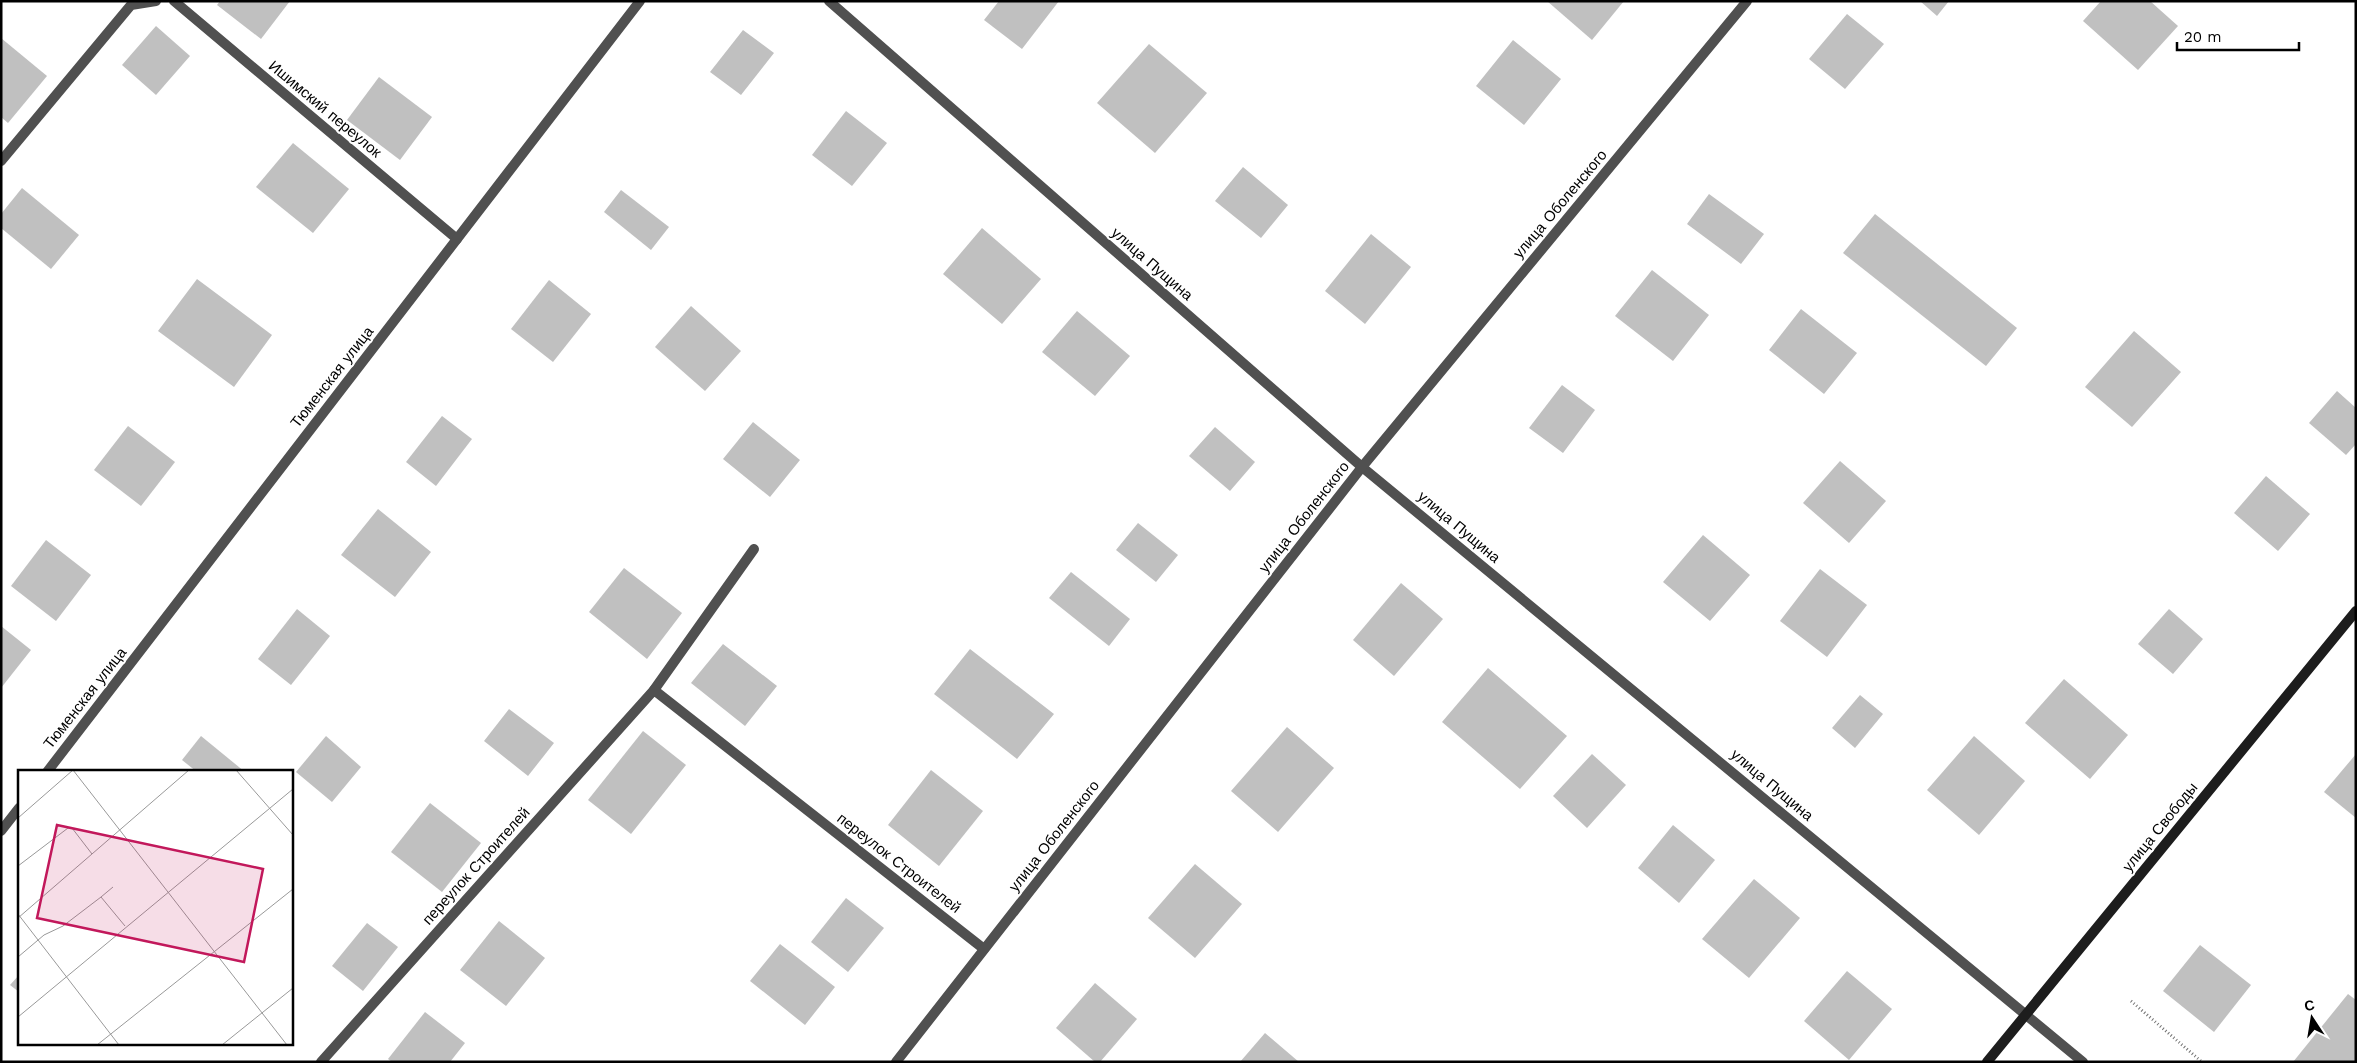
<svg xmlns="http://www.w3.org/2000/svg" width="2357" height="1063" font-family="'Work Sans',sans-serif">
<rect width="100%" height="100%" fill="#fff"/>
<g fill="#c0c0c0">
<path d="M220 1H290L261 39 217 5Z"/>
<path d="M999 1H1059L1022 49 984 20Z"/>
<path d="M1547 1H1624L1592 40Z"/>
<path d="M1920 1H1949L1937 16Z"/>
<path d="M2101 1H2150L2178 26 2138 70 2083 21Z"/>
<path d="M1847 14 1884 44 1845 89 1809 59Z"/>
<path d="M156 26 190 56 156 95 122 65Z"/>
<path d="M743 30 774 53 741 95 710 72Z"/>
<path d="M1 38 47 76 8 123 1 117Z"/>
<path d="M1513 40 1561 79 1524 125 1476 86Z"/>
<path d="M1149 44 1207 93 1155 153 1097 103Z"/>
<path d="M379 77 432 117 400 160 347 120Z"/>
<path d="M846 111 887 143 852 186 812 155Z"/>
<path d="M293 143 349 189 313 233 256 187Z"/>
<path d="M1243 167 1288 205 1261 238 1215 201Z"/>
<path d="M22 188 79 235 51 269 1 228V214Z"/>
<path d="M621 190 669 227 651 250 604 212Z"/>
<path d="M1709 194 1764 234 1741 264 1687 224Z"/>
<path d="M1875 214 2017 328 1986 366 1843 253Z"/>
<path d="M982 228 1041 279 1002 324 943 274Z"/>
<path d="M1371 234 1411 267 1365 324 1325 291Z"/>
<path d="M1652 270 1709 315 1673 361 1615 316Z"/>
<path d="M197 279 272 335 234 387 158 331Z"/>
<path d="M549 280 591 314 553 362 511 329Z"/>
<path d="M691 306 741 351 705 391 655 347Z"/>
<path d="M1801 309 1857 353 1824 394 1769 350Z"/>
<path d="M1077 311 1130 356 1095 396 1042 352Z"/>
<path d="M2134 331 2181 372 2132 427 2085 387Z"/>
<path d="M1562 385 1595 410 1563 453 1529 428Z"/>
<path d="M2337 391 2356 408V444L2346 455 2309 423Z"/>
<path d="M442 416 472 439 436 486 406 462Z"/>
<path d="M753 422 800 460 770 497 723 459Z"/>
<path d="M128 426 175 462 141 506 94 470Z"/>
<path d="M1215 427 1255 462 1230 491 1189 456Z"/>
<path d="M1840 461 1886 501 1849 543 1803 503Z"/>
<path d="M2266 476 2310 514 2278 551 2234 513Z"/>
<path d="M378 509 431 552 395 597 341 555Z"/>
<path d="M1138 523 1178 555 1156 582 1116 550Z"/>
<path d="M1703 535 1750 575 1710 621 1663 582Z"/>
<path d="M46 540 91 575 56 621 11 586Z"/>
<path d="M624 568 682 613 647 659 589 612Z"/>
<path d="M1820 569 1867 605 1827 657 1780 621Z"/>
<path d="M1071 572 1130 619 1109 646 1049 598Z"/>
<path d="M1401 583 1443 619 1394 676 1353 640Z"/>
<path d="M297 609 330 636 291 685 258 659Z"/>
<path d="M2169 609 2203 639 2173 674 2138 644Z"/>
<path d="M1 626 31 650 1 688Z"/>
<path d="M723 644 777 686 745 726 691 683Z"/>
<path d="M970 649 1054 714 1017 759 934 694Z"/>
<path d="M1488 668 1567 736 1520 789 1442 722Z"/>
<path d="M2064 679 2128 735 2090 779 2025 723Z"/>
<path d="M1860 695 1883 714 1855 748 1832 728Z"/>
<path d="M509 709 554 743 528 776 484 741Z"/>
<path d="M1287 727 1334 768 1278 832 1231 791Z"/>
<path d="M643 731 686 765 631 834 588 800Z"/>
<path d="M201 736 245 772H197L182 760Z"/>
<path d="M326 736 361 767 332 802 296 772Z"/>
<path d="M1974 736 2025 781 1979 835 1927 790Z"/>
<path d="M1592 754 1626 785 1587 828 1553 796Z"/>
<path d="M2356 754V818L2324 792Z"/>
<path d="M931 770 983 811 939 866 888 825Z"/>
<path d="M430 803 481 843 442 892 391 852Z"/>
<path d="M1673 825 1715 860 1679 903 1638 868Z"/>
<path d="M1195 864 1242 904 1195 958 1148 918Z"/>
<path d="M1754 879 1800 918 1749 978 1702 939Z"/>
<path d="M846 898 884 928 848 972 811 942Z"/>
<path d="M499 921 545 958 506 1006 460 970Z"/>
<path d="M367 923 398 947 363 991 332 966Z"/>
<path d="M780 944 835 987 805 1025 750 981Z"/>
<path d="M2200 945 2251 985 2214 1032 2163 991Z"/>
<path d="M1847 971 1892 1009 1849 1060 1804 1021Z"/>
<path d="M19 975V992L10 985Z"/>
<path d="M1095 983 1137 1019 1100 1062H1095L1056 1028Z"/>
<path d="M2348 994 2356 1000V1062H2293Z"/>
<path d="M425 1012 465 1043 450 1062H392L388 1059Z"/>
<path d="M1265 1033 1299 1062H1240Z"/>
</g>
<g fill="none" stroke-linecap="round" stroke-linejoin="round">
<path stroke="#727272" stroke-width="3" stroke-dasharray="1 2.5" stroke-linecap="butt" d="M2131 1001 2202 1062"/>
<g stroke="#505050" stroke-width="10">
<path d="M174 1 457 239"/>
<path d="M829 1 1362 467 2083 1062"/>
<path d="M1 161 131 5 156 1"/>
<path d="M654 690 754 549"/>
<path d="M47 772 640 1"/>
<path d="M1 831 19 808"/>
<path d="M321 1062 654 690 984 949"/>
<path d="M896 1062 1362 467 1747 1"/>
</g>
<path stroke="#1d1d1d" stroke-width="10" d="M1987 1062 2356 611"/>
</g>
<g text-anchor="middle" dominant-baseline="central" stroke-width="4" stroke-linejoin="round" paint-order="stroke">
<g font-size="15" fill="#000" stroke="#fff">
<text transform="translate(325 109) rotate(40)">Ишимский переулок</text>
<text transform="translate(1560 204) rotate(-50)">улица Оболенского</text>
<text transform="translate(1152 264) rotate(41)">улица Пущина</text>
<text transform="translate(332 377) rotate(-52)">Тюменская улица</text>
<text transform="translate(1304 517) rotate(-52)">улица Оболенского</text>
<text transform="translate(1459 527) rotate(40)">улица Пущина</text>
<text transform="translate(85 698) rotate(-52)">Тюменская улица</text>
<text transform="translate(1772 785) rotate(40)">улица Пущина</text>
<text transform="translate(2160 827) rotate(-51)">улица Свободы</text>
<text transform="translate(1054 836) rotate(-52)">улица Оболенского</text>
<text transform="translate(899 863) rotate(38)">переулок Строителей</text>
<text transform="translate(476 866) rotate(-48)">переулок Строителей</text>
</g>
</g>
<g transform="translate(18 770)">
<rect width="275" height="275" fill="#fff"/>
<path fill="none" stroke="#999" stroke-width="1" d="M55 0 269 275M218 0 275 65M0 48 55 0M0 96 50 58H54L74 84M83 127 95 117M0 144 101 275M0 148 171 0M0 187 26 165 45 156 83 127 107 156M0 247 275 19M79 275 275 119M204 275 275 218"/>
<path fill="#c2185b" fill-opacity="0.15" stroke="#c2185b" stroke-width="2.5" d="M39 55 245 99 226 192 19 148Z"/>
<rect width="275" height="275" fill="none" stroke="#000" stroke-width="2.5"/>
</g>
<rect width="2357" height="1063" fill="none" stroke="#000000" stroke-width="5"/>
<g transform="translate(2312 1018) rotate(348)" stroke="#ffffff" stroke-width="4" paint-order="stroke">
<path d="M0-4L9 19L0 12L-9 19Z" fill="#000000"/>
<text y="-8" font-size="14" font-weight="bold" text-anchor="middle" fill="#000000">С</text>
</g>
<path d="M2177 42v8h122v-8" fill="none" stroke="#000000" stroke-width="2.5"/>
<text x="2184" y="42" font-size="15" fill="#000000" stroke="#ffffff" stroke-width="4" paint-order="stroke">20 m</text>
</svg>
